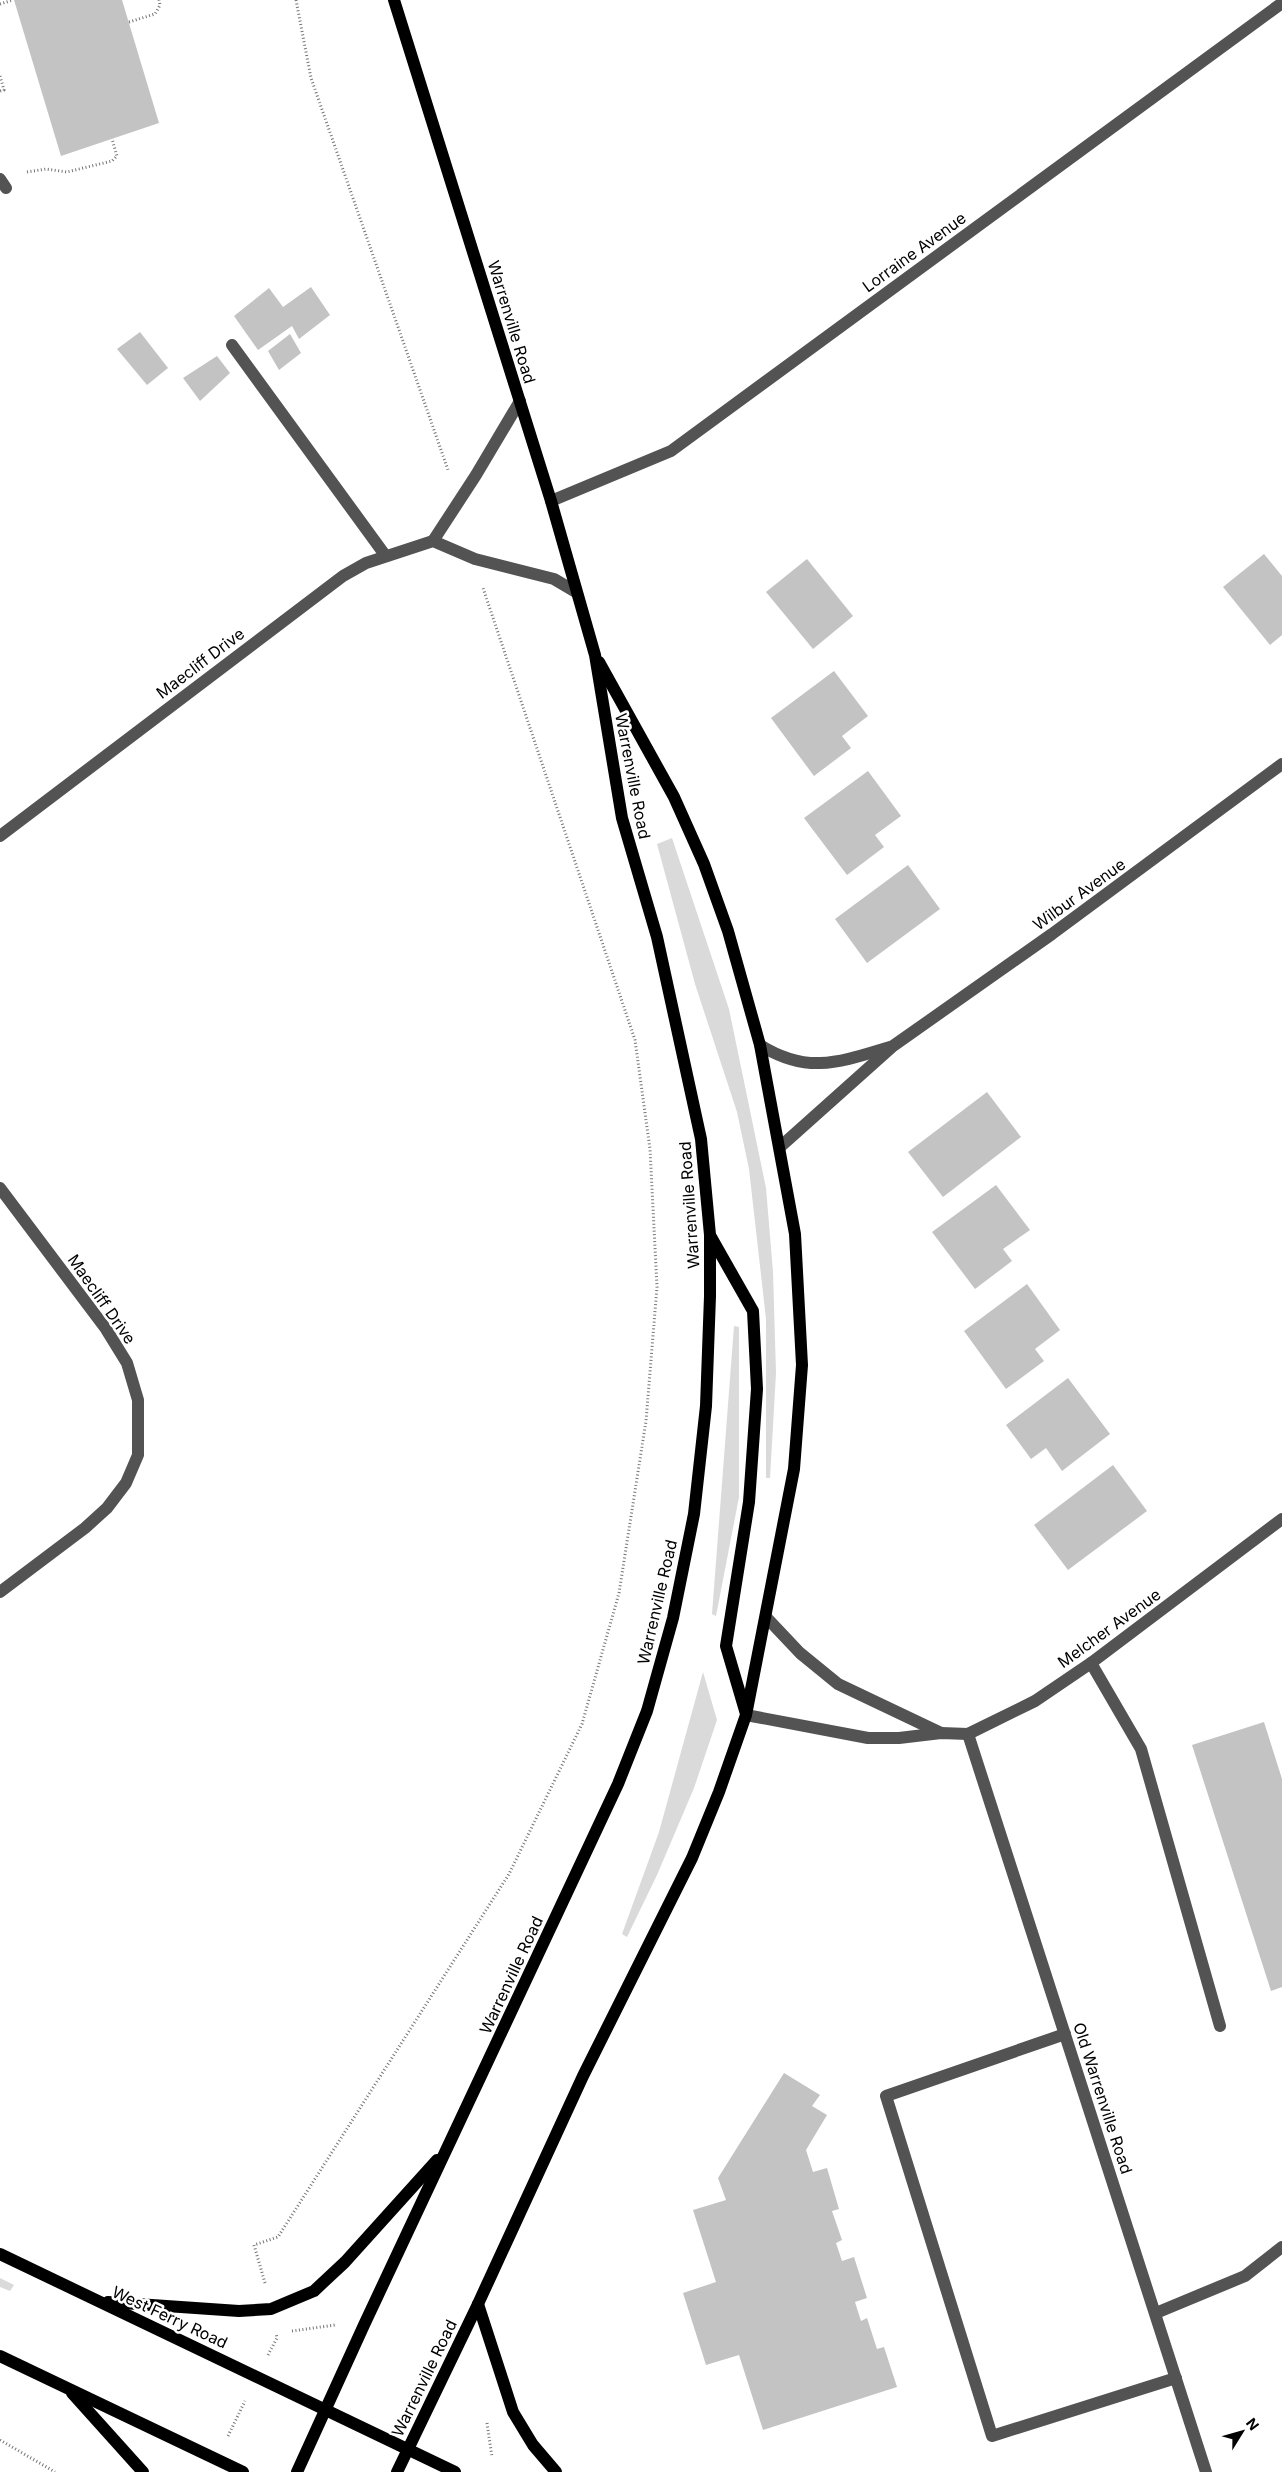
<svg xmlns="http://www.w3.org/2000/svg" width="1282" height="2472" font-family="Inter,sans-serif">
<rect width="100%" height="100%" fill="#fff"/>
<g fill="#dadada">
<path d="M672 838 729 1009 766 1188 773 1272 776 1373 770 1478H766V1319L749 1169 737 1112 695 984 657 844Z"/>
<path d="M734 1326 739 1327V1497L716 1616 712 1614Z"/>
<path d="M703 1672 717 1720 694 1788 657 1875 627 1937 622 1934 659 1832Z"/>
<path d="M0 2278 14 2285 10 2291 0 2287Z"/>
</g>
<g fill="#c3c3c3">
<path d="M14 0H122L159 123 61 156Z"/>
<path d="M311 287 330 315 299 339 292 326 258 350 234 316 269 288 283 307Z"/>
<path d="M140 332 168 368 147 385 117 349Z"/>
<path d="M290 334 301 353 279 370 268 351Z"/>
<path d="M217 356 230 373 200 401 183 378Z"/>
<path d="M1264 554 1282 576V635L1270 645 1223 587Z"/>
<path d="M807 559 853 616 813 649 766 592Z"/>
<path d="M834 671 868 716 842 736 851 748 814 776 771 718Z"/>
<path d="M868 771 901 816 875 835 884 847 847 875 804 818Z"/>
<path d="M908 865 940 909 867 963 835 919Z"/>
<path d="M987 1092 1021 1137 943 1197 908 1152Z"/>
<path d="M996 1185 1030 1230 1003 1249 1012 1261 975 1289 932 1232Z"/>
<path d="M1027 1284 1060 1330 1035 1349 1044 1361 1006 1389 964 1331Z"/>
<path d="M1068 1378 1110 1434 1062 1471 1046 1448 1031 1459 1006 1425Z"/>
<path d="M1113 1465 1147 1511 1068 1570 1034 1525Z"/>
<path d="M1264 1722 1282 1779V1987L1271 1991 1192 1745Z"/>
<path d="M784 2073 820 2095 812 2106 827 2115 806 2150 813 2172 827 2168 839 2209 832 2211 842 2240 836 2243 842 2261 854 2257 867 2298 855 2302 861 2321 867 2318 877 2349 884 2347 897 2387 763 2430 739 2355 706 2365 683 2293 716 2282 693 2210 726 2200 718 2178Z"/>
</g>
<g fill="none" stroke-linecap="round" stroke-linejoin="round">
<g stroke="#757575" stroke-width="3" stroke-dasharray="1 2.5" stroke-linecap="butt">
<path d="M296 0 311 78 448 470"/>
<path d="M0 4 13 0"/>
<path d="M129 22 155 14 160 5 159 0"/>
<path d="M0 76 4 90 0 91"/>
<path d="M27 172 46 169 67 172 112 161 117 156 112 139"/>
<path d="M265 2283 254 2245 278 2237 509 1874 582 1724 619 1593 646 1421 657 1287 650 1149 635 1040 483 588"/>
<path d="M292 2331 335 2325"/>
<path d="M268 2355 277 2338 276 2333"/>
<path d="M487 2423 492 2457"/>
<path d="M228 2436 245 2401"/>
<path d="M0 2440 55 2472"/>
</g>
<g stroke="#535353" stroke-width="12">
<path d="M0 179 6 188"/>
<path d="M232 345 385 555"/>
<path d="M551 501 671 451 1282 3"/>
<path d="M433 541 476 475 520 401"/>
<path d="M0 836 343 576 366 563 433 541 475 559 554 579 576 592"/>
<path d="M760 1045C808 1075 840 1062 890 1047"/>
<path d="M780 1147 893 1046 1052 934 1282 764"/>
<path d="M0 1188 106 1329 127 1363 138 1400V1455L126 1483 107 1508 85 1528 0 1592"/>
<path d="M766 1617 800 1653 838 1684 941 1733"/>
<path d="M1091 1663 1141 1749 1220 2026"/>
<path d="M746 1715 868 1738H899L941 1733 968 1734 1035 1701 1091 1663 1282 1519"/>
<path d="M968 1734 1206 2472"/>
<path d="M1065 2034 886 2096 992 2436 1176 2378"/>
<path d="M1156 2313 1245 2276 1282 2247"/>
</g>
<g stroke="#000" stroke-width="12">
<path d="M711 1237 753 1311 757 1389 749 1502 726 1646 746 1714"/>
<path d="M0 2254 455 2472"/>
<path d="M108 2302 239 2311 271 2309 314 2291 345 2262 437 2160"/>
<path d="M478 2304 513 2412 533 2445 556 2472"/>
<path d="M0 2356 243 2472"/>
<path d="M72 2393 143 2472"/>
<path d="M297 2472 364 2325 618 1784 647 1711 673 1618 694 1514 706 1406 710 1296V1235L701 1139 657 937 622 818 595 655 551 501 394 0"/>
<path d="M397 2472 478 2304 583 2076 692 1858 719 1792 746 1715 794 1469 802 1365 795 1234 760 1045 728 931 704 864 674 797 599 662"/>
</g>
</g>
<g text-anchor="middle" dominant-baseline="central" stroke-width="5" stroke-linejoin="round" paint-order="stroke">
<g font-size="16" fill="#000" stroke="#fff">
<text transform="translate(914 252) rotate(-36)">Lorraine Avenue</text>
<text transform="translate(512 322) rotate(73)">Warrenville Road</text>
<text transform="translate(200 663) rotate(-37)">Maecliff Drive</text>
<text transform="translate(633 776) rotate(79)">Warrenville Road</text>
<text transform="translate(1079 894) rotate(-36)">Wilbur Avenue</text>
<text transform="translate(689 1205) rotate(-94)">Warrenville Road</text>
<text transform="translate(102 1299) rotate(55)">Maecliff Drive</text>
<text transform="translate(657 1602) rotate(-77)">Warrenville Road</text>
<text transform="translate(1109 1628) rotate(-36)">Melcher Avenue</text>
<text transform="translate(511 1975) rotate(-65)">Warrenville Road</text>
<text transform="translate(1103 2098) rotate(72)">Old Warrenville Road</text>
<text transform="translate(170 2317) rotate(25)">West Ferry Road</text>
<text transform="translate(424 2378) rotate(-64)">Warrenville Road</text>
</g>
</g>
<g transform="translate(1242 2432) rotate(53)" stroke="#ffffff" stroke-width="4" paint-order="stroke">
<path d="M0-4L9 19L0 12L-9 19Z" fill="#000000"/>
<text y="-8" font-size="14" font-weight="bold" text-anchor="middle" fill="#000000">N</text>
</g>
</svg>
